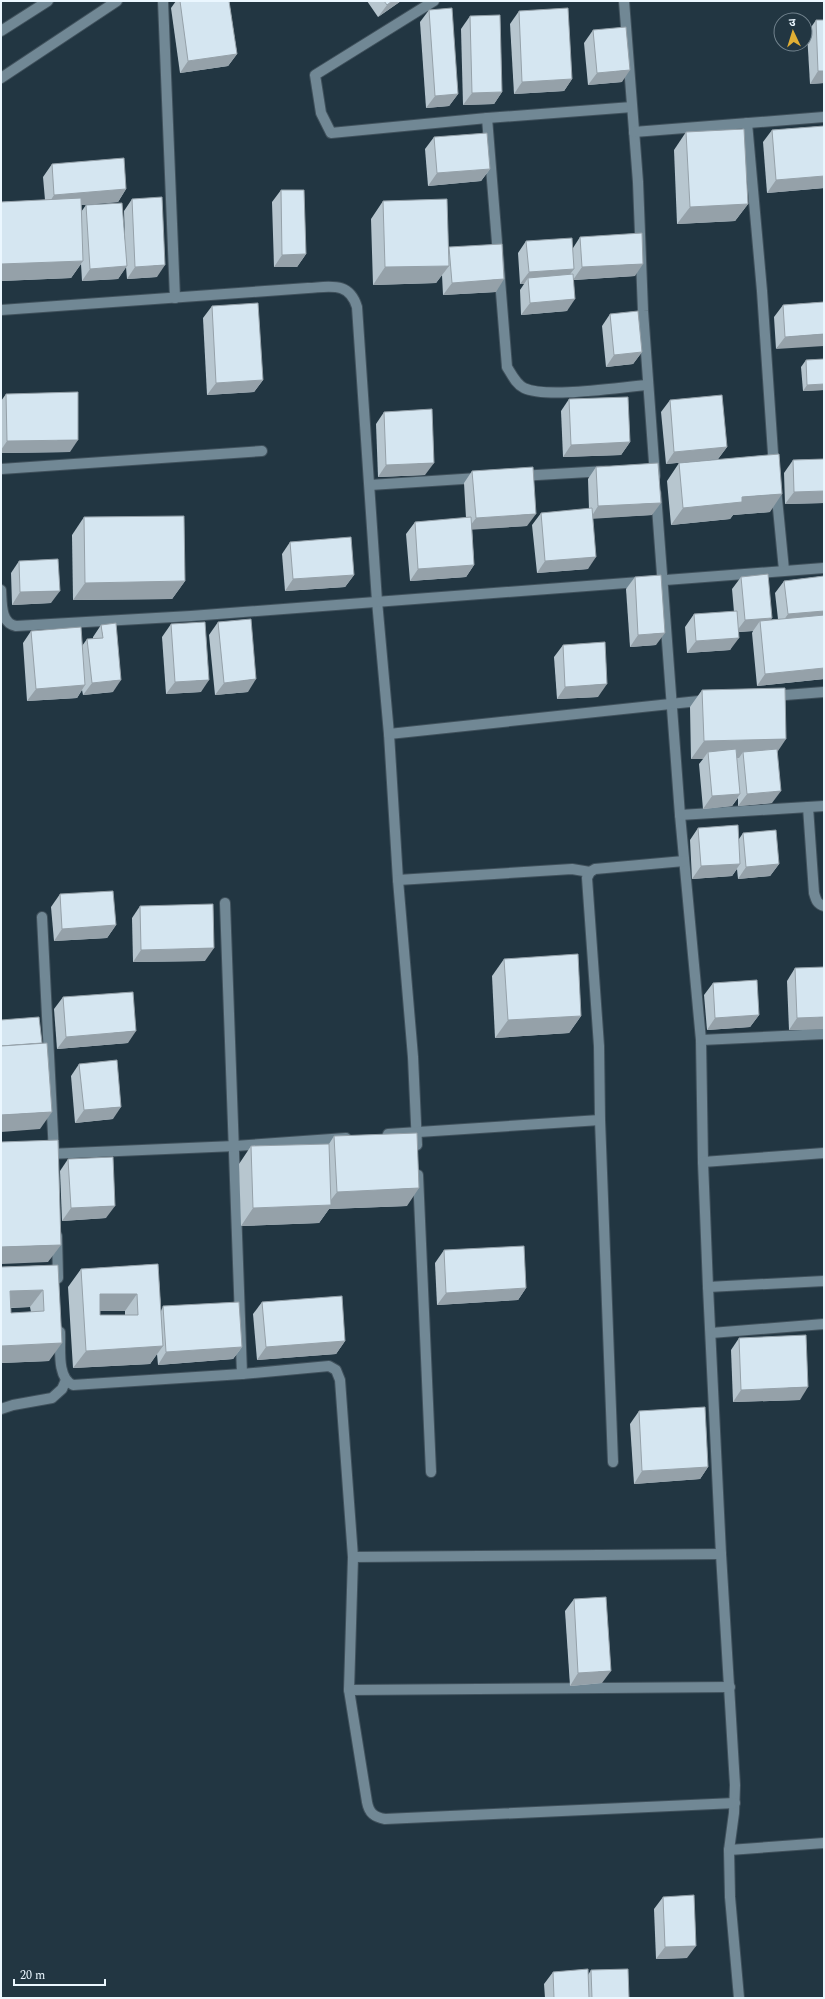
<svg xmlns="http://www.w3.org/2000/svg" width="825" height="1999" font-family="Spectral,'Noto Sans Devanagari',serif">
<rect width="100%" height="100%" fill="#223642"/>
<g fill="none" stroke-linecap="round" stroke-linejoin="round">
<g stroke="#40515c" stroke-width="12">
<g id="minor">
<path d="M163 1 175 298"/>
<path d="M434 1 315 75 321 113 331 133 487 118 632 107"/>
<path d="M624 1 638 182 643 311 655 476"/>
<path d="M487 118 507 367C512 375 516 384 524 388 547 399 620 387 648 385"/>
<path d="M747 123 762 291 774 468"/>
<path d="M634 132 824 117"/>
<path d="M1 310 308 288C330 287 349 281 357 307L377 601 389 734 398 880 413 1057 417 1145"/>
<path d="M1 469 262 451"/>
<path d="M520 476 606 471"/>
<path d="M370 485 478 478"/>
<path d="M776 488 784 570"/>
<path d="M656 494 680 815 701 1040 703 1162 708 1287 721 1554 735 1785 734 1813 729 1850 730 1897 739 1998"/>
<path d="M1 590C2 602 0 623 16 626L191 616 824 568"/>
<path d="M772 696 824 692"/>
<path d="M389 734 708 700"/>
<path d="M808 807 814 893C816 900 817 904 824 906"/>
<path d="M680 815 824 806"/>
<path d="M398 880 572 869 590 872"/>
<path d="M225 903 242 1374"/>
<path d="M42 917 54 1154"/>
<path d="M701 1040 824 1034"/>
<path d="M388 1134 600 1120"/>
<path d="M49 1154 235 1146 346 1138"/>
<path d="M703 1162 824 1153"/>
<path d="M418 1175 431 1472"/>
<path d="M57 1236 58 1278"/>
<path d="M708 1287 824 1281"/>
<path d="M60 1332C61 1346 56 1378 73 1385L242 1374 329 1366 336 1370 340 1380 353 1557 349 1690 367 1802C369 1813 374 1817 385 1819L735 1803"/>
<path d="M711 1333 824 1324"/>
<path d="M1 1409 13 1405 52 1398 62 1389 66 1380"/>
<path d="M613 1462 600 1120 599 1046 587 878 590 872 595 869 684 861"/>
<path d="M353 1557 721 1554"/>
<path d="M349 1690 730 1687"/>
<path d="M729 1850 824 1843"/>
</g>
</g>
<g stroke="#40515c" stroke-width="12">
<g id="tertiary">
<path d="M1 31 48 1"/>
<path d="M1 78 117 1"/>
</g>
</g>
<use href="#minor" stroke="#718895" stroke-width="10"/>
<use href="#tertiary" stroke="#718895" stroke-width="10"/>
</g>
<g fill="#b7c6cf" fill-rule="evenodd">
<path d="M176 1H229L237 54 228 66 180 73 171 8Z"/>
<path d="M367 1H401L378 17Z"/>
<path d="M429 10 458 94 449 106 426 108 420 22Z"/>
<path d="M519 11 572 79 564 91 514 94 510 24Z"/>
<path d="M470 16 502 92 494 104 463 105 461 29Z"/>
<path d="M816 20 824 83 810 84 807 33Z"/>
<path d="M593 30 622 82 588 85 584 43Z"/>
<path d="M824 126V188L767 193 763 142 772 130Z"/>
<path d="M686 132 748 204 735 221 677 224 674 150Z"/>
<path d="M434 137 490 169 481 181 428 186 425 149Z"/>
<path d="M52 164 126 189 118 202 81 205V212L86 205 125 243 124 211 132 199 157 277 127 279 126 267 118 279 82 281 81 264 71 278 1 281V202L45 200 43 177Z"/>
<path d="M281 190 306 254 297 267H274L272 202Z"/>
<path d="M383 201 448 249 449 247 496 292 443 295 442 275 436 283 373 285 371 219Z"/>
<path d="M580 237 635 276 574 280 567 311 521 315 520 290 524 284H520L518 253 526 241 573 248Z"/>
<path d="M824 302 776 349 774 317 783 305Z"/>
<path d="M212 306 263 380 254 392 207 395 203 318Z"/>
<path d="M610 314 642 352 633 364 606 367 602 326Z"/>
<path d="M824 359V390L803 391 801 367 806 360Z"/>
<path d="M6 394 70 452 1 453V401Z"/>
<path d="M569 399 630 442 621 455 563 457 561 411Z"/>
<path d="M670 400 727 447 718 459 666 464 661 412Z"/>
<path d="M384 412 425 475 378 477 376 424Z"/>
<path d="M824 459V503L785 504 784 473 793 460Z"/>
<path d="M679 463 770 512 733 515 730 519 671 525 667 481Z"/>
<path d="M596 467 652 515 593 518 588 569 537 573 532 525 541 513 589 509 588 479Z"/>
<path d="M472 471 527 526 472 529 474 565 466 577 410 581 406 534 415 522 466 518 464 483Z"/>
<path d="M84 517 185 581 172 599 73 600 72 535Z"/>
<path d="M290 542 354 575 345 587 285 591 282 554Z"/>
<path d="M19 561 51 603 12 605 11 573Z"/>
<path d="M824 576V679L757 686 752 633 753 631 739 632 730 650 687 653 685 627 694 614 734 612 732 589 741 577 770 620 778 619 775 593 784 581Z"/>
<path d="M635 577 656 645 630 647 626 589Z"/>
<path d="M218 622 248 692 215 695 209 635Z"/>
<path d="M171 624 201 692 166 694 162 637Z"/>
<path d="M101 625 113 692 83 695 82 690 77 698 27 701 23 643 31 631 82 646 87 639H93V637Z"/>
<path d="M563 645 598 697 557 699 554 657Z"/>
<path d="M702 690 777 751 772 803 738 806V798L732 806 703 809 699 764 703 759H691L690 707Z"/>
<path d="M698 828 739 839 743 833 779 864 770 876 738 879 737 869 732 876 692 879 690 840Z"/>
<path d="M60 894 116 925 107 938 54 941 51 907Z"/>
<path d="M140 906 205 961 133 962 132 918Z"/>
<path d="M504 959 581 1016 569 1033 495 1038 492 976Z"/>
<path d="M795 968 824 1029 789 1030 787 981Z"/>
<path d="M713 983 759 1015 750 1027 707 1030 704 995Z"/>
<path d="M63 997 128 1043 57 1049 54 1009Z"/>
<path d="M79 1064 113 1119 75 1123 71 1076Z"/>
<path d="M334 1136 407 1206 329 1209 319 1223 241 1226 239 1164 251 1146 329 1144Z"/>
<path d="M68 1159 106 1218 62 1221 60 1171Z"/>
<path d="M444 1250 526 1288 518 1300 437 1305 435 1263Z"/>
<path d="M158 1264 161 1311 163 1306 242 1347 233 1359 158 1365 157 1354 150 1364 73 1368 68 1287 81 1269ZM100 1311H125V1315H100Z"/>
<path d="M58 1265 49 1361 1 1363V1267ZM30 1307 31 1312 11 1313V1308Z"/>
<path d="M262 1302 345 1341 336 1354 257 1360 253 1314Z"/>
<path d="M739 1338 800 1400 733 1402 731 1350Z"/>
<path d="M639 1411 708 1467 700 1479 634 1484 630 1424Z"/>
<path d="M574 1599 602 1683 570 1686 565 1611Z"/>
<path d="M663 1897 687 1958 656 1959 654 1909Z"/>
<path d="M591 1970 629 1998H545L544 1984 553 1972 588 1975Z"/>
</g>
<g fill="#95a1a9">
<path d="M392 1H401L378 17 387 5Z"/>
<path d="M237 54 228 66 180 73 188 61Z"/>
<path d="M630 70 622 82 588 85 597 73Z"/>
<path d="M818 71H824V83L810 84Z"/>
<path d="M572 79 564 91 514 94 522 82Z"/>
<path d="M502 92 494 104 463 105 472 93Z"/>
<path d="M458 94 449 106 426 108 435 96Z"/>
<path d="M490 169 481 181 428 186 437 173Z"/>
<path d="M824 176V188L767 193 776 180Z"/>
<path d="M126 189 118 202 46 208 54 195Z"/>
<path d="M748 204 735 221 677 224 690 207Z"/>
<path d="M306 254 297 267H274L282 255Z"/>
<path d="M83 261 71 278 1 281V264Z"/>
<path d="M643 264 635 276 573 280 582 267Z"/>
<path d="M165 265 157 277 127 279 135 267Z"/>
<path d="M127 266 118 279 82 281 90 269Z"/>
<path d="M449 266 436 283 373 285 385 267Z"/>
<path d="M574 269 565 281 528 278 524 284H520L529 272Z"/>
<path d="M504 279 496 292 443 295 452 283Z"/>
<path d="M575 299 567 311 521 315 530 303Z"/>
<path d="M824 334V346L776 349 785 337Z"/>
<path d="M642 352 633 364 606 367 614 355Z"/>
<path d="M263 380 254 392 207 395 216 383Z"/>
<path d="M824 384V390L803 391 807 385Z"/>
<path d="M78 440 70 452 1 453V450L7 441Z"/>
<path d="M630 442 621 455 563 457 571 445Z"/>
<path d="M727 447 718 459 666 464 674 452Z"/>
<path d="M434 463 425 475 378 477 386 465Z"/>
<path d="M824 491V503L785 504 794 492Z"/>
<path d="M782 494 770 512 733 515 730 519 671 525 683 508 742 497Z"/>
<path d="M661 503 652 515 590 519 598 506Z"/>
<path d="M536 514 527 526 467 530 476 518Z"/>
<path d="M596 557 588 569 537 573 545 561Z"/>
<path d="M474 565 466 577 410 581 418 569Z"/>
<path d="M354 575 345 587 285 591 293 579Z"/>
<path d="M185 581 172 599 73 600 85 583Z"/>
<path d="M60 591 51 603 12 605 20 592Z"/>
<path d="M824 611V619L779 627 788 614Z"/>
<path d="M772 618 763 630 760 621 753 631 736 632 745 620Z"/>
<path d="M665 633 656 645 630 647 638 635Z"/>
<path d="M739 638 730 650 687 653 696 641Z"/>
<path d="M824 668V679L757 686 765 674Z"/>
<path d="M256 679 248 692 215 695 224 683Z"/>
<path d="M121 680 113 692 83 695 92 683Z"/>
<path d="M209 680 201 692 166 694 175 682Z"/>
<path d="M607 684 598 697 557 699 565 687Z"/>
<path d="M85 685 77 698 27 701 36 689Z"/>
<path d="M786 739 774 757 743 752 739 758H708V752L703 759H691L704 741Z"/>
<path d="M781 791 772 803 738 806 747 794Z"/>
<path d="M740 794 732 806 703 809 712 796Z"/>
<path d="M740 864 732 876 692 879 701 866Z"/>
<path d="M779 864 770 876 738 879 746 867Z"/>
<path d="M116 925 107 938 54 941 62 929Z"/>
<path d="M214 948 205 961 133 962 141 950Z"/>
<path d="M759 1015 750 1027 707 1030 715 1018Z"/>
<path d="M581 1016 569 1033 495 1038 508 1020Z"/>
<path d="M824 1017V1029L789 1030 797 1018Z"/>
<path d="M136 1031 128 1043 57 1049 66 1037Z"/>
<path d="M121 1107 113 1119 75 1123 84 1110Z"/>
<path d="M52 1112 40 1129 1 1132V1115Z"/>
<path d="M419 1188 407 1206 329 1209 319 1223 241 1226 253 1208 327 1205 337 1192Z"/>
<path d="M115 1206 106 1218 62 1221 71 1208Z"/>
<path d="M61 1245 48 1262 1 1264V1247Z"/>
<path d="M526 1288 518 1300 437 1305 446 1293Z"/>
<path d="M43 1290 30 1307 1 1308 10 1291Z"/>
<path d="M100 1294H137L125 1311H88Z"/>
<path d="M345 1341 336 1354 257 1360 266 1347Z"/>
<path d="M62 1343 49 1361 1 1363V1346Z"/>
<path d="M163 1346 150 1364 73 1368 86 1351Z"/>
<path d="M242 1347 233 1359 158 1365 166 1352Z"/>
<path d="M808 1387 800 1400 733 1402 741 1390Z"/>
<path d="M708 1467 700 1479 634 1484 642 1471Z"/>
<path d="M611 1671 602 1683 570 1686 578 1673Z"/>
<path d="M696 1946 687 1958 656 1959 665 1947Z"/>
</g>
<g fill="#d5e6f1" stroke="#95a1a9" fill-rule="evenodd">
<path d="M180 1H229L237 54 188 61Z"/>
<path d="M384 1H392L387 5Z"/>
<path d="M452 8 458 94 435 96 429 10Z"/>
<path d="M568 8 572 79 522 82 519 11Z"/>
<path d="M500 15 502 92 472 93 470 16Z"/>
<path d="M816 20H824V71H818Z"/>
<path d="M626 27 630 70 597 73 593 30Z"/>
<path d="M824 126V176L776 180 772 130Z"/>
<path d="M744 129 748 204 690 207 686 132Z"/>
<path d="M487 133 490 169 437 173 434 137Z"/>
<path d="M124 158 126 189 54 195 52 164Z"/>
<path d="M281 190H304L306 254 282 255Z"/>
<path d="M162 197 165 265 135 267 132 199Z"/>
<path d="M81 198 83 261 1 264V202Z"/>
<path d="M447 199 449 266 385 267 383 201Z"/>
<path d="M122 203 127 266 90 269 86 205Z"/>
<path d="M642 233 643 264 582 267 580 237Z"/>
<path d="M572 238 574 269 529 272 526 241Z"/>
<path d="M502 244 504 279 452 283 449 247Z"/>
<path d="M573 274 575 299 530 303 528 278Z"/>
<path d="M824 302V334L785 337 783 305Z"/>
<path d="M258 303 263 380 216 383 212 306Z"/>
<path d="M638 311 642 352 614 355 610 314Z"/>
<path d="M824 359V384L807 385 806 360Z"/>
<path d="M78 392V440L7 441 6 394Z"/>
<path d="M722 395 727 447 674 452 670 400Z"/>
<path d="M628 397 630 442 571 445 569 399Z"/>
<path d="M432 409 434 463 386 465 384 412Z"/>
<path d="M779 454 782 494 742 497V502L683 508 679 463Z"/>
<path d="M824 459V491L794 492 793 460Z"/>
<path d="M658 463 661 503 598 506 596 467Z"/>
<path d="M533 467 536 514 476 518 472 471Z"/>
<path d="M592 508 596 557 545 561 541 513Z"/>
<path d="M184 516 185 581 85 583 84 517Z"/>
<path d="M471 517 474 565 418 569 415 522Z"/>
<path d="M351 537 354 575 293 579 290 542Z"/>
<path d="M58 559 60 591 20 592 19 561Z"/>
<path d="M768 574 772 618 745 620 741 577Z"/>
<path d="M661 575 665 633 638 635 635 577Z"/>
<path d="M824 576V611L788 614 784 581Z"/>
<path d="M737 611 739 638 696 641 694 614Z"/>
<path d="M824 615V668L765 674 760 621Z"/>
<path d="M251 619 256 679 224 683 218 622Z"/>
<path d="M205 622 209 680 175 682 171 624Z"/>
<path d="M116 623 121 680 92 683 87 639 103 638 101 625Z"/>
<path d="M81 627 85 685 36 689 31 631Z"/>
<path d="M605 642 607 684 565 687 563 645Z"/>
<path d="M785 688 786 739 704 741 702 690Z"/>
<path d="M736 749 740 794 712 796 708 752Z"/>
<path d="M777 749 781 791 747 794 743 752Z"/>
<path d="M738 825 740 864 701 866 698 828Z"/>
<path d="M776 830 779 864 746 867 743 833Z"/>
<path d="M113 891 116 925 62 929 60 894Z"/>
<path d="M213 904 214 948 141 950 140 906Z"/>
<path d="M578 954 581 1016 508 1020 504 959Z"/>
<path d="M824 967V1017L797 1018 795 968Z"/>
<path d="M757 980 759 1015 715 1018 713 983Z"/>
<path d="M133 992 136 1031 66 1037 63 997Z"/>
<path d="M39 1017 42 1043 1 1046V1020Z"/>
<path d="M47 1043 52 1112 1 1115V1046Z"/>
<path d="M117 1060 121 1107 84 1110 79 1064Z"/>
<path d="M417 1133 419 1188 337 1192 334 1136Z"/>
<path d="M58 1140 61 1245 1 1247V1142Z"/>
<path d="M329 1144 331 1205 253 1208 251 1146Z"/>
<path d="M113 1157 115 1206 71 1208 68 1159Z"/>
<path d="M524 1246 526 1288 446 1293 444 1250Z"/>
<path d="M158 1264 163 1346 86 1351 81 1269ZM100 1294H137L138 1315H100Z"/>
<path d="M58 1265 62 1343 1 1346V1267ZM43 1290 44 1311 11 1313 10 1291Z"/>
<path d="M342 1296 345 1341 266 1347 262 1302Z"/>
<path d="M239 1302 242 1347 166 1352 163 1306Z"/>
<path d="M806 1335 808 1387 741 1390 739 1338Z"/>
<path d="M705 1407 708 1467 642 1471 639 1411Z"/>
<path d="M606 1597 611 1671 578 1673 574 1599Z"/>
<path d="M694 1895 696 1946 665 1947 663 1897Z"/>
<path d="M588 1969 589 1998H554L553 1972Z"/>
<path d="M628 1969 629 1998H592L591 1970Z"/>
</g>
<rect width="825" height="1999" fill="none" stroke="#ebf7ff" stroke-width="4"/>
<g transform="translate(793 32) rotate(356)"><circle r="19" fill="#223642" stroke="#72838e"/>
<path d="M0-3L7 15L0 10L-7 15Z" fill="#e1af34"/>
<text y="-6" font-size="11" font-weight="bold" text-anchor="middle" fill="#ebf7ff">उ</text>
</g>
<path d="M14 1979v6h91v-6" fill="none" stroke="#ebf7ff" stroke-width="2"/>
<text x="20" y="1979" font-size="12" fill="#ebf7ff" stroke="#223642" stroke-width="3" paint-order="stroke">20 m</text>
</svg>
